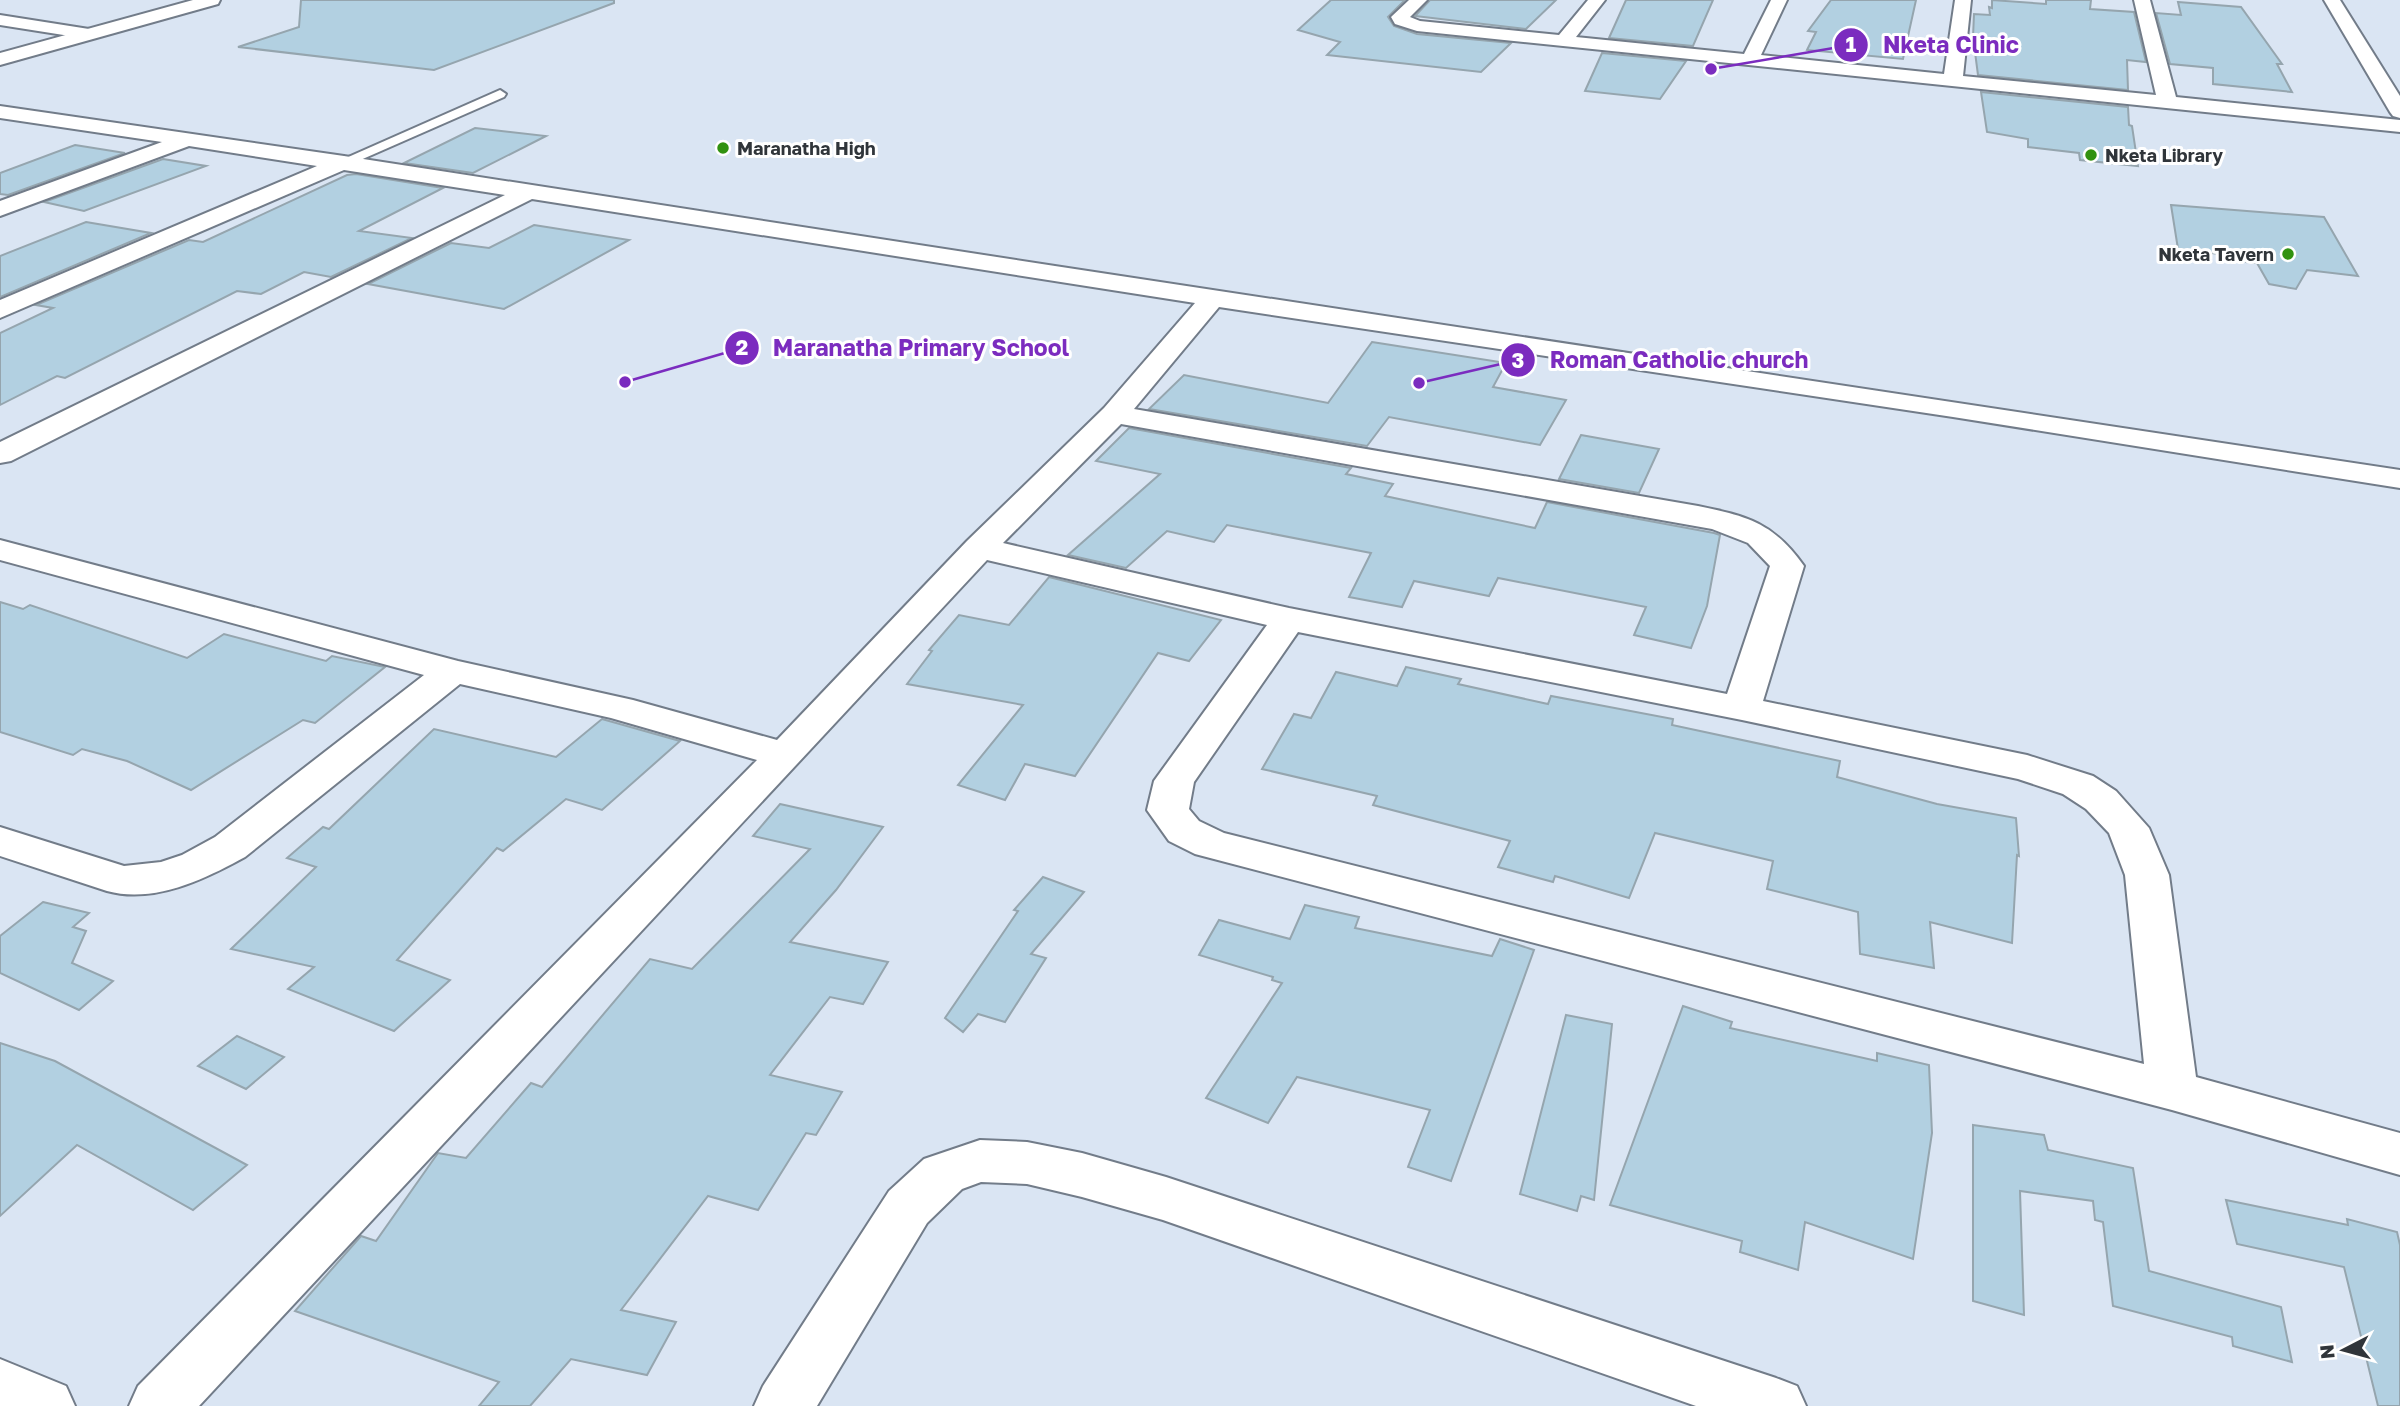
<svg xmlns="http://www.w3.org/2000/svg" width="2400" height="1406" font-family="'Golos Text',sans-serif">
<rect width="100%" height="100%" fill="#dae5f3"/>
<g fill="#b2d0e1" stroke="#95a5ae" stroke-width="2">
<path d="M301 0H614V3L434 70 238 47 299 27Z"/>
<path d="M1331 0H1405L1388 17 1394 26 1417 34 1511 43 1481 72 1327 55 1340 42 1298 30Z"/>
<path d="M1430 0H1556L1526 29 1415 16Z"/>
<path d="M1626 0H1713L1693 46 1609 38Z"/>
<path d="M1831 0H1916L1903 59 1807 50 1816 32 1808 31Z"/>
<path d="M1992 0 2046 4V0H2091L2090 9 2134 12 2146 62 2127 60 2128 90 1978 75 1973 37 1974 14 1990 15 1989 7 1992 8Z"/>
<path d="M2178 2 2241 7 2282 64H2277L2292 92 2213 84V68L2170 64 2156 13 2181 15Z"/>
<path d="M1602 53 1686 61 1660 99 1585 91Z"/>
<path d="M1981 92 2128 107 2129 125 2132 126 2138 166 2080 160 2079 153 2028 147V139L1987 132Z"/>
<path d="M475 128 546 136 473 173 404 163Z"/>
<path d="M75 145 125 153 8 195 0 194V173Z"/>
<path d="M163 159 206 166 84 211 44 202Z"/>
<path d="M356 174 443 188 359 231 412 238 331 277 304 272 261 294 237 291 65 378 57 376 0 405V333L53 308 36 305 189 240 203 242 347 175Z"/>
<path d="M2171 205 2324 217 2358 276 2307 270 2296 289 2269 284 2257 263 2246 262 2245 257 2178 249Z"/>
<path d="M86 222 151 233 0 297V256Z"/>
<path d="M534 225 629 240 504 309 368 284 451 243 489 248Z"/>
<path d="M1372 342 1506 363 1493 387 1566 400 1540 445 1389 417 1367 446 1149 409 1184 375 1328 403Z"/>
<path d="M1129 428 1351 468 1346 474 1393 484 1385 496 1535 528 1547 502 1714 533 1720 535 1707 606 1691 648 1634 635 1646 607 1498 578 1489 596 1414 581 1402 607 1349 597 1371 553 1227 525 1214 542 1167 531 1126 568 1068 555 1160 474 1096 461Z"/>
<path d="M1581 435 1659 449 1639 493 1559 479Z"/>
<path d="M1049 577 1221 620 1189 661 1158 653 1075 776 1025 764 1005 800 958 785 1023 705 907 684 932 651 929 650 959 615 1009 625Z"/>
<path d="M0 602 23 609 30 605 187 658 224 634 326 661 332 656 385 667 315 723 303 720 191 790 127 761 82 749 73 755 0 732Z"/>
<path d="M1406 667 1461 679 1458 684 1548 704 1551 696 1673 719 1672 725 1840 761 1837 777 1937 804 2016 818 2019 856 2017 855 2012 943 1930 922 1934 968 1860 954 1858 912 1767 889 1773 861 1655 833 1629 898 1555 876 1553 882 1498 867 1510 841 1373 805 1377 796 1262 769 1294 714 1311 718 1336 672 1397 686Z"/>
<path d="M602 719 680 741 602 810 566 799 503 851 497 848 397 960 450 980 394 1031 288 989 314 967 231 949 316 867 287 858 323 827 329 829 434 729 556 757Z"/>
<path d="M780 804 883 827 836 890 790 942 888 962 863 1004 830 997 770 1075 842 1092 816 1135 806 1133 758 1210 708 1196 621 1310 676 1322 647 1375 571 1359 530 1406H479L499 1382 295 1311 361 1236 376 1241 438 1153 466 1158 531 1083 542 1087 650 959 692 969 810 849 753 836Z"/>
<path d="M1043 877 1084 892 1031 954 1046 958 1005 1022 978 1014 963 1032 945 1018 1018 911 1014 910Z"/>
<path d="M43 902 89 913 73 927 86 931 72 963 113 981 79 1010 0 973V936Z"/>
<path d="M1305 905 1359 917 1355 928 1492 956 1500 939 1534 950 1451 1181 1408 1167 1430 1110 1297 1077 1268 1123 1206 1098 1282 983 1272 980 1273 977 1199 955 1219 920 1290 939Z"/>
<path d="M1683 1006 1732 1022 1730 1028 1877 1061V1053L1929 1065 1932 1133 1913 1259 1805 1222 1798 1270 1740 1252 1742 1241 1610 1205Z"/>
<path d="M1566 1015 1612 1024 1594 1200 1581 1196 1577 1211 1520 1194Z"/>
<path d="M237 1036 284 1057 246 1089 198 1066Z"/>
<path d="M0 1043 55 1061 247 1165 193 1210 77 1145 0 1216Z"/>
<path d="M1973 1125 2044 1135 2048 1150 2133 1168 2149 1271 2281 1307 2292 1362 2233 1346 2232 1337 2113 1306 2103 1222 2095 1220 2093 1201 2020 1191 2024 1315 1973 1301Z"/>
<path d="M2226 1200 2348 1225 2347 1219 2397 1232 2400 1245V1406H2378L2344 1267 2237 1244Z"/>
</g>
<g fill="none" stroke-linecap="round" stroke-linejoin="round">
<g stroke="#727c89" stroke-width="4">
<path id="lane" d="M500 90 506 94 504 97 349 165H339L337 162Z"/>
</g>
<g stroke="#727c89" stroke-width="4">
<g id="street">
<path d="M1409 0H1427L1410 17 1420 21 1559 35 1588 0H1605L1576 37 1744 54 1771 0H1787L1761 55 1944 74 1955 0H1971L1963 76 2156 95 2134 0H2150L2176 97 2400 120V132L1417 31 1395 24 1391 17Z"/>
<path d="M2324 0H2340L2400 96V118L2393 116 2390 112Z"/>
<path d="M0 15 89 29 98 34 89 39 0 25Z"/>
<path d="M0 106 344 156 1055 266 2400 470V488L1953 417 1219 307 1134 409 1698 506C1747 516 1774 523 1804 566L1763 701 2027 755 2093 776 2116 791 2149 828 2169 875 2196 1077 2400 1133V1175L2172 1110 1195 854 1169 841 1147 810 1154 781 1267 625 987 560 199 1406H129L138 1386 757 760 611 718 460 684 245 857C205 879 154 904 107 891L0 856V827L124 866 161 862 182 855 215 837 424 675 0 560V540L458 661 633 700 777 740 967 541 1104 408 1195 303 532 199 11 461 0 463V442L505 195 344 170 0 318V300L317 166 189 146 0 216V201L162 142 0 118ZM1121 424 1712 529 1748 543 1770 566 1727 694 1289 608 1003 543ZM1298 632 1742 720 2018 779 2063 794 2086 809 2109 833 2125 875 2144 1064 1224 833 1199 821 1189 809 1194 782Z"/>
<path d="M980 1140 1027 1142 1082 1153 1166 1177 1776 1378 1797 1386 1806 1406H1696L1163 1220 1082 1197 1027 1184 981 1182 962 1189 927 1223 817 1406H754L763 1386 889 1191 924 1159Z"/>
<path d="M0 1359 66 1386 75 1406H0Z"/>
</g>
</g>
<g stroke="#727c89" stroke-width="4">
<path id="secondary" d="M193 0H220L218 4 0 65V53Z"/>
</g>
<use href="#lane" fill="#fff" fill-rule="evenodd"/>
<use href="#street" fill="#fff" fill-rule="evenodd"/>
<use href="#secondary" fill="#fff" fill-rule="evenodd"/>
</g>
<g fill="#319210" stroke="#fff" stroke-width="2.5">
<circle cx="723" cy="148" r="7"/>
<circle cx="2091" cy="155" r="7"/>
<circle cx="2288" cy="254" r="7"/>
</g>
<g text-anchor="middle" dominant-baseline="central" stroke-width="6" stroke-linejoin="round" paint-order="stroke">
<g font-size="18" font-weight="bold" fill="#30353a" stroke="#fff" text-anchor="start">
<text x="737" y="148">Maranatha High</text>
<text x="2105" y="155">Nketa Library</text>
<text x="2274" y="254" text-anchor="end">Nketa Tavern</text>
</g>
</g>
<path fill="none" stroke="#7b2cbf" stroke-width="2.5" d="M1711 69L1851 45M625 382L742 348M1419 383L1518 360"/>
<g fill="#7b2cbf" stroke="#fff" stroke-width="2.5">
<circle cx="1711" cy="69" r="7"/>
<circle cx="625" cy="382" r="7"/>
<circle cx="1419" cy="383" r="7"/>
<circle cx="1851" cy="45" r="18"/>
<circle cx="742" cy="348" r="18"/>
<circle cx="1518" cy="360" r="18"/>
</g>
<g font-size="21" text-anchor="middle" font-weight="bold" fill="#fff">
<text x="1851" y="52">1</text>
<text x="742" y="355">2</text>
<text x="1518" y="368">3</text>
</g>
<g font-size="23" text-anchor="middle" font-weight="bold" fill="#7b2cbf" stroke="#fff" stroke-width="6" stroke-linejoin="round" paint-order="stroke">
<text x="1951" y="53">Nketa Clinic</text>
<text x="921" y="356">Maranatha Primary School</text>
<text x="1679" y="368">Roman Catholic church</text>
</g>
<g transform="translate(2344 1350) rotate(264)" stroke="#ffffff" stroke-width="5" paint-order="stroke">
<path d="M0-5L12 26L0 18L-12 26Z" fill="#30353a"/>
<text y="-10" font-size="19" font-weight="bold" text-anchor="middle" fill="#30353a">N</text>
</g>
</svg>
